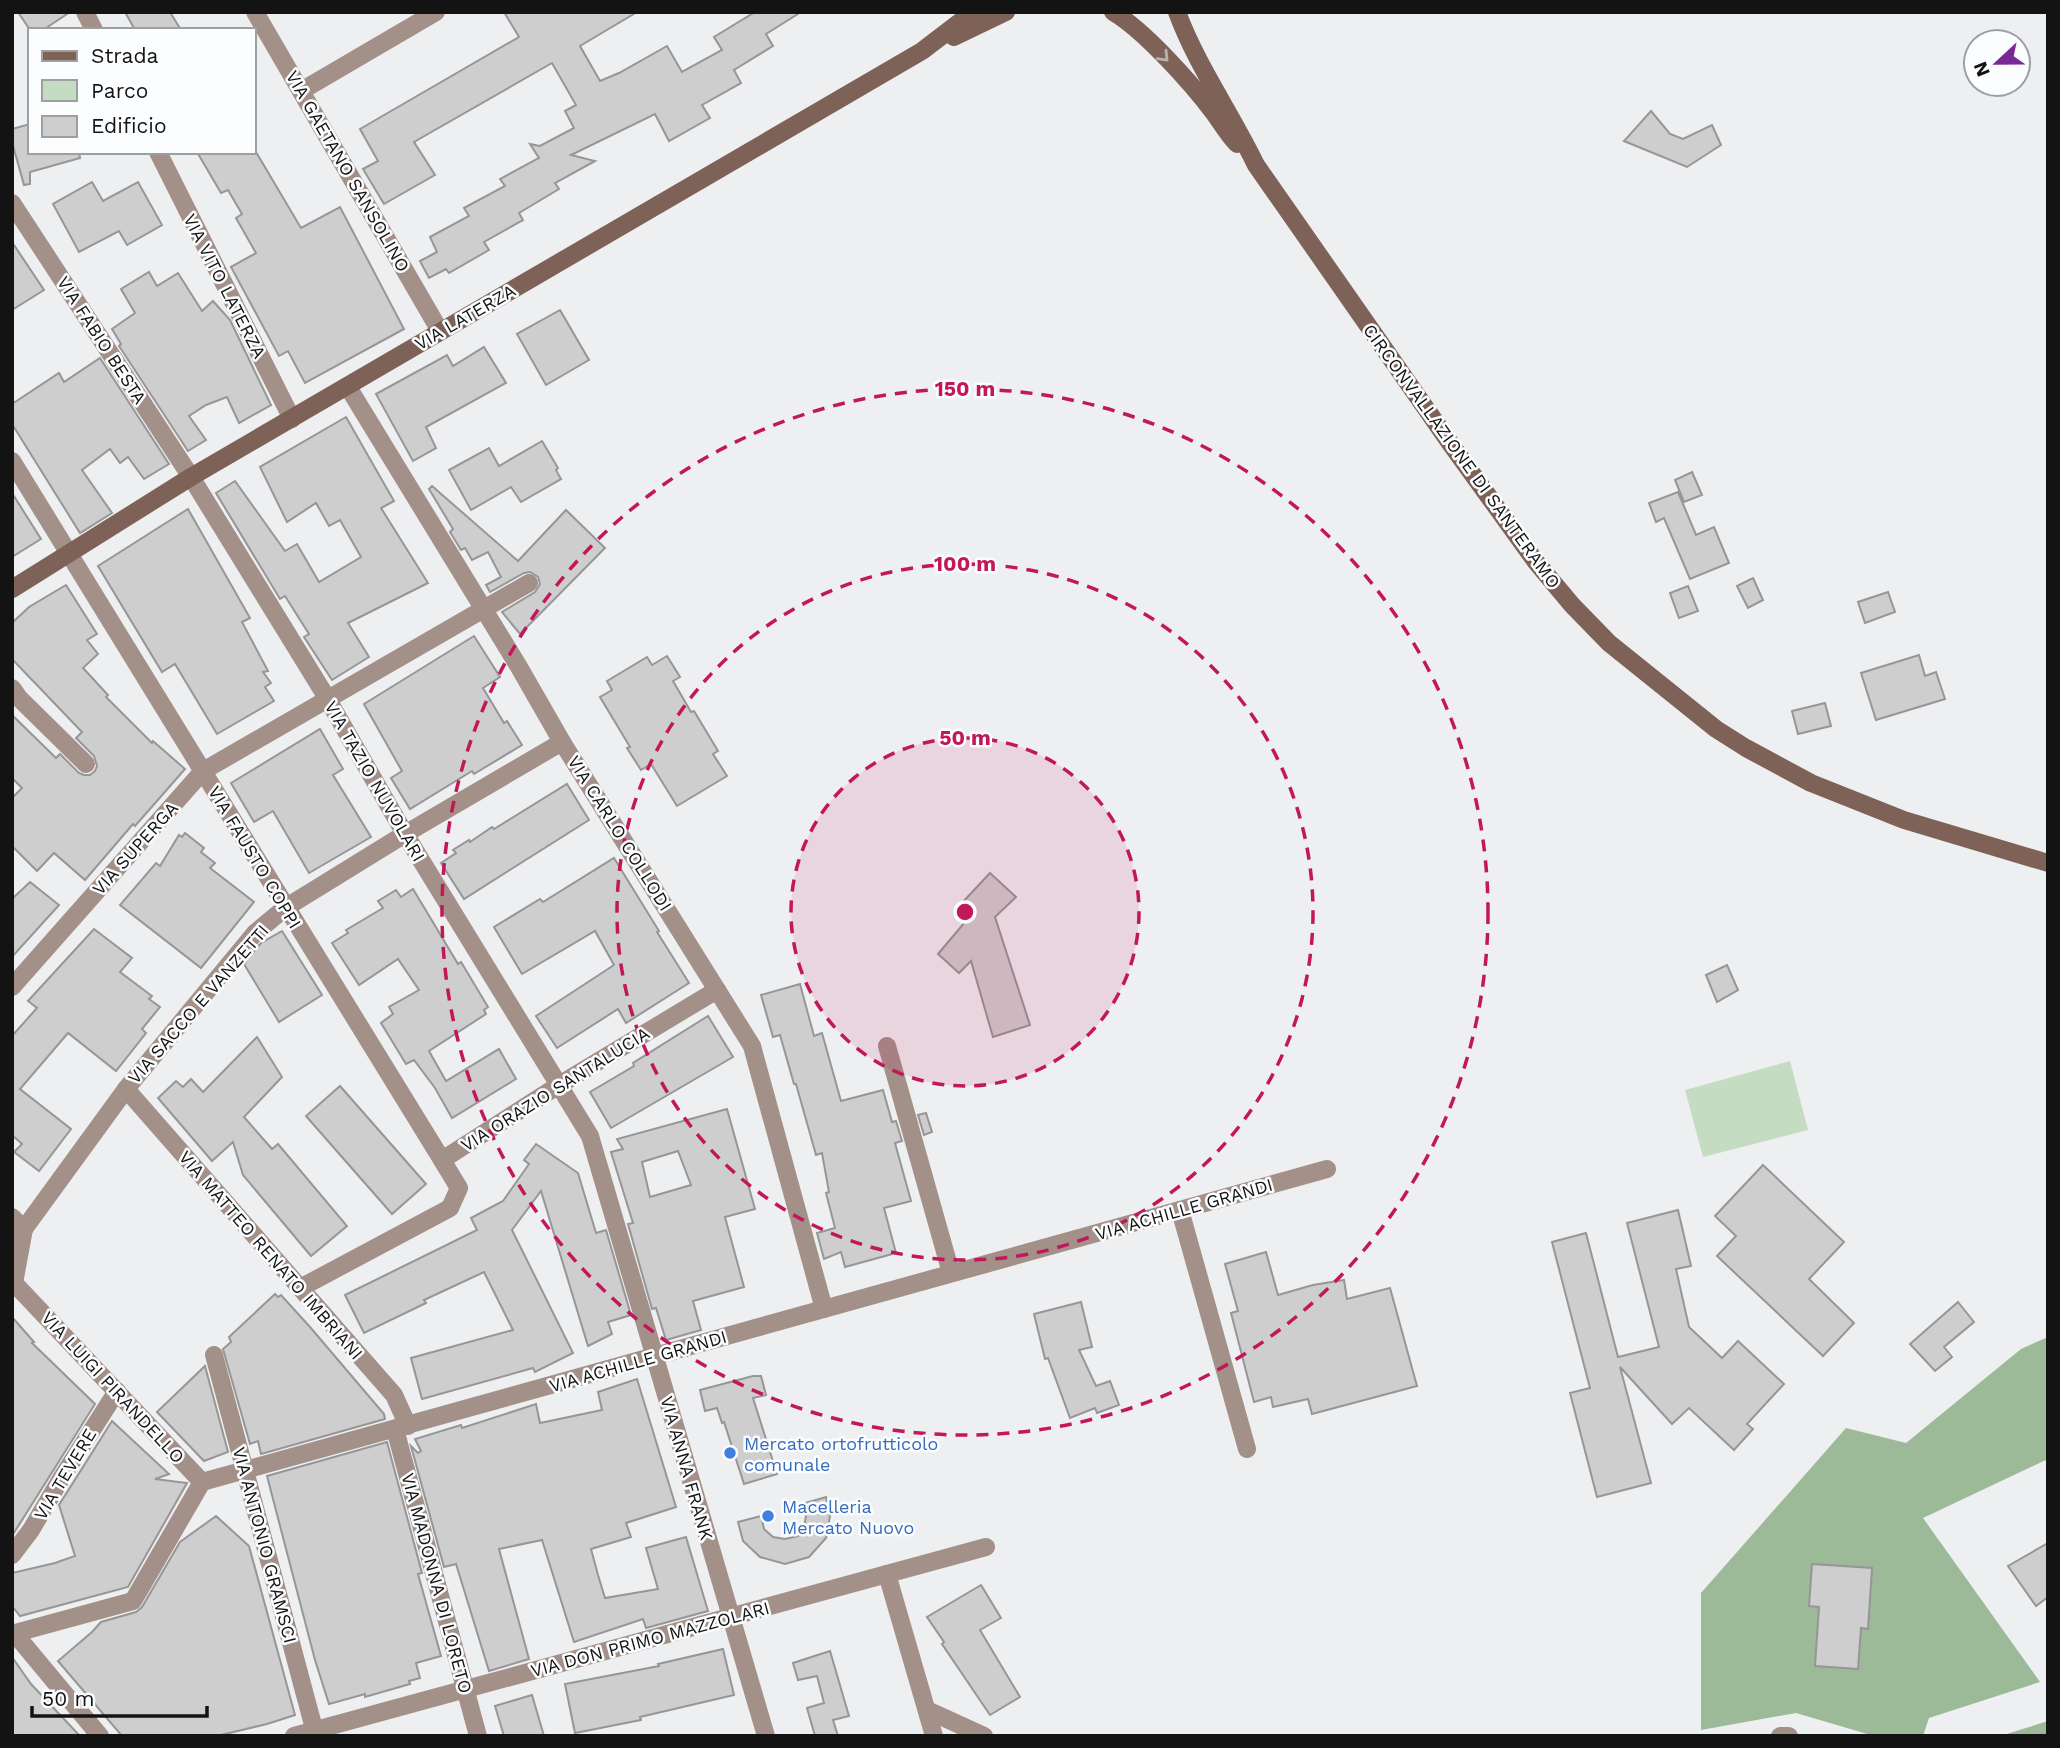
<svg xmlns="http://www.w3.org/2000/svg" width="2060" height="1748" font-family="'Work Sans',sans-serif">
<rect width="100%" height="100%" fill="#eeeff1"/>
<path fill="#c4dcc1" d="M1790 1061 1808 1130 1703 1157 1685 1090Z"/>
<g fill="#9cb998">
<path d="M2048 1337V1459L1923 1518 2040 1682 1929 1718 1923 1736H1874L1796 1713 1701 1730V1593L1846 1428 1906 1443 2021 1349Z"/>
<path d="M2048 1721V1736H2000Z"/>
</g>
<g fill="#cececf" stroke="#969697" stroke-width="2" fill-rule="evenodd">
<path d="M18 12H70L43 30H30Z"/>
<path d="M125 12H170L181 30H135Z"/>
<path d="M504 12H637L580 46 600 81 619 73 667 46 682 72 722 50 714 37 755 12H801L766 34 773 46 734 70 741 83 702 105 710 118 669 141 655 114 571 155 595 161 555 183 559 189 519 213 523 220 484 242 489 250 449 273 446 269 429 278 420 261 437 252 430 237 469 216 464 208 505 186 500 179 539 158 530 144 540 146 574 128 565 111 576 105 552 63 414 142 435 175 384 204 363 169 378 161 360 129 519 37Z"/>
<path d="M1651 111 1670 134 1683 139 1712 125 1721 145 1687 167 1624 141Z"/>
<path d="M30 124V152H79L80 158 30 172V184L24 185 12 142V129Z"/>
<path d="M197 152H256L301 228 340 207 404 329 305 383 288 351 279 356 231 267 256 253 236 218 242 214 228 190 221 193Z"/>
<path d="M92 182 103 201 138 182 162 225 127 245 119 231 79 252 53 204Z"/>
<path d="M12 242 44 290 12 310Z"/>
<path d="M149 272 157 286 178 273 202 311 213 301 230 320 271 405 239 423 227 397 206 405 189 416 206 440 188 451 119 346 121 344 112 329 135 313 121 289Z"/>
<path d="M560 310 589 360 546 385 517 334Z"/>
<path d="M484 347 506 383 426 427 436 448 413 461 376 394 447 355 453 366Z"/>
<path d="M100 358 169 464 144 479 128 457 120 463 110 449 82 470 112 513 80 533 12 424V404L59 373 64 382Z"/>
<path d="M346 417 394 501 381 508 428 583 348 623 369 657 332 680 304 637 309 634 285 596 280 599 216 493 235 481 285 551 297 544 319 582 361 557 340 520 329 526 316 503 287 522 260 467Z"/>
<path d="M542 441 558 468 556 470 561 479 521 502 511 487 471 510 449 470 489 448 499 466Z"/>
<path d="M1692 472 1702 495 1684 502 1675 480Z"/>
<path d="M432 486 518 561 566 510 605 548 520 634 502 612 535 592 540 584 538 577 530 572 524 573 490 592 486 585 501 577 488 552 472 560 465 548 461 550 450 532 453 529 429 489Z"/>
<path d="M1678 492 1696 535 1714 527 1729 563 1690 579 1664 518 1656 522 1649 503Z"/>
<path d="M12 493 41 539 12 557Z"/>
<path d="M188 509 250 618 242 622 268 671 263 672 271 683 265 687 274 701 217 734 175 664 162 672 98 566Z"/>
<path d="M1753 578 1763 600 1748 608 1737 586Z"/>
<path d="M66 585 97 634 87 640 98 654 83 668 108 695 106 697 152 743 153 741 185 769 135 826 133 824 85 880 54 853 37 871 12 846V798L22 788 12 778V715L56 758 60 754 79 773 84 775H90L95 771 97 766 94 756 76 738 82 732 12 659V623L29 607Z"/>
<path d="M1688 586 1698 611 1679 618 1670 593Z"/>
<path d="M1888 592 1895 612 1865 623 1858 602Z"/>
<path d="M474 636 500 677 483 688 504 723 507 721 522 745 474 774 472 771 410 809 391 778 402 771 364 704Z"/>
<path d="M1919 655 1925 676 1936 672 1945 699 1876 720 1861 673Z"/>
<path d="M667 656 680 677 673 681 691 712 694 711 718 751 713 754 727 776 677 806 651 764 641 770 627 748 630 747 600 697 612 690 607 681 647 657 652 665Z"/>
<path d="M1825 703 1831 726 1798 734 1792 711Z"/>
<path d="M320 729 343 769 333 775 371 837 309 873 273 811 254 822 231 783Z"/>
<path d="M567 784 589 820 464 899 441 863 456 853 453 850 469 840 470 842 492 827 494 829Z"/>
<path d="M185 833 204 848 201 852 215 863 210 868 254 902 201 968 120 905 156 863 160 866 179 835 182 837Z"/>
<path d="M614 858 659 931 657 932 689 983 626 1023 618 1009 557 1048 536 1016 614 965 595 931 522 974 494 927 540 899 543 902Z"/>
<path d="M990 873 1016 897 995 917 1030 1025 993 1037 971 961 959 973 938 954 971 915 960 905Z"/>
<path d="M30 882 59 905 12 957V899Z"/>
<path d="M413 889 458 964 461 962 488 1007 484 1010 486 1014 429 1051 446 1081 499 1049 516 1079 452 1118 435 1088 414 1060 406 1064 381 1023 393 1014 389 1007 419 990 398 959 359 985 332 943 348 933 346 930 383 908 378 901 396 890 401 897Z"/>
<path d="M94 929 132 958 120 972 152 996 149 999 160 1007 142 1029 146 1033 116 1071 68 1033 20 1089 71 1129 39 1171 14 1152 22 1144 12 1135V1036L37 1008 28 1001Z"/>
<path d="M282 931 322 995 279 1022 244 964 261 943Z"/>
<path d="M1727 965 1738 990 1717 1002 1706 975Z"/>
<path d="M800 984 814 1036 822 1033 841 1101 883 1090 892 1122 896 1121 902 1141 895 1143 911 1201 884 1208 896 1253 845 1267 841 1252 824 1259 817 1233 835 1228 826 1193 829 1192 822 1153 816 1155 796 1084H794L780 1035 773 1037 761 995Z"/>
<path d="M708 1016 733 1057 611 1128 590 1092 634 1066 633 1063Z"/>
<path d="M257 1037 282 1077 244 1117 272 1149 278 1144 347 1226 311 1256 243 1175 233 1142 212 1161 158 1098 176 1081 183 1087 191 1079 203 1092Z"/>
<path d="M340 1086 426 1184 392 1214 306 1116Z"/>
<path d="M727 1109 755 1209 725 1217 744 1287 693 1301 701 1330 666 1340 656 1308 652 1309 628 1224 633 1223 611 1152 623 1149 617 1139ZM678 1151 691 1185 650 1197 642 1162Z"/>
<path d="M926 1113 932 1132 924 1135 918 1115Z"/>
<path d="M536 1144 578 1173 596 1233 606 1230 631 1315 608 1322 612 1334 588 1346 541 1191 512 1230 573 1353 535 1372 533 1368 422 1399 411 1358 513 1330 484 1272 424 1300 426 1303 364 1333 345 1295 477 1230 471 1218 503 1201 529 1164 524 1160Z"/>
<path d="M1763 1165 1844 1242 1809 1279 1854 1323 1823 1356 1717 1256 1736 1236 1715 1216Z"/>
<path d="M1678 1210 1691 1266 1676 1269 1689 1327 1722 1358 1738 1341 1784 1384 1747 1424 1753 1429 1734 1450 1689 1408 1672 1424 1620 1367 1651 1483 1597 1497 1570 1393 1590 1388 1552 1242 1586 1233 1618 1357 1659 1347 1627 1223Z"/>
<path d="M1266 1252 1278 1295 1313 1285 1344 1280 1347 1299 1390 1288 1417 1386 1312 1414 1308 1399 1273 1407 1271 1397 1254 1402 1231 1313 1238 1311 1225 1264Z"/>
<path d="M275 1294 278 1297 281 1295 310 1327 384 1414 385 1419 261 1454 258 1441 250 1444 223 1349 231 1342 229 1337Z"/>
<path d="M1081 1302 1092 1347 1079 1350 1096 1386 1110 1381 1119 1405 1097 1413 1095 1408 1070 1418 1048 1358 1045 1359 1034 1314Z"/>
<path d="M1958 1302 1974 1322 1944 1347 1952 1357 1935 1371 1910 1344Z"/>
<path d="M12 1317 34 1342 32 1343 95 1404 12 1536Z"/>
<path d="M205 1366 228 1452 204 1461 157 1412Z"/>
<path d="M753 1376H761L766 1395 753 1398 777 1474 744 1484 724 1422 722 1423 717 1408 705 1411 700 1390Z"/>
<path d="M637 1379 676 1507 626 1523 631 1537 591 1549 598 1575 605 1598 658 1589 646 1548 686 1537 708 1611 646 1628 643 1619 574 1642 542 1540 499 1549 529 1659 489 1671 456 1564 444 1567 411 1446 418 1453 421 1451 415 1439 461 1425 462 1428 536 1404 540 1423 602 1410 598 1392Z"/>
<path d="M112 1421 169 1474 155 1479 187 1483 128 1587 20 1616 12 1606V1573L55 1563 75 1556 59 1505Z"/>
<path d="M387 1442 422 1573 418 1574 441 1656 416 1663 420 1678 409 1681 410 1684 365 1697V1694L329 1704 315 1660 267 1476Z"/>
<path d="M826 1497 830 1516 826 1538 809 1557 785 1564 760 1557 743 1541 738 1522 761 1516 764 1529 773 1537 785 1539 798 1536 804 1527 806 1516 802 1504Z"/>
<path d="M216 1516 249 1546 295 1715 267 1724 217 1736H122L58 1661 92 1632 101 1622 136 1612 142 1607 180 1542Z"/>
<path d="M2048 1543V1597L2036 1606 2008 1566Z"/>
<path d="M1812 1564 1872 1568 1868 1629 1861 1628 1858 1669 1815 1666 1819 1607 1809 1606Z"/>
<path d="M981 1585 1001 1618 980 1630 1020 1697 990 1715 942 1644 944 1642 927 1617Z"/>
<path d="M723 1649 734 1695 640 1717 641 1720 575 1733 565 1684 659 1666 658 1664Z"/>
<path d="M830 1651 849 1716 833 1720 838 1736H815L807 1708 824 1703 817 1676 798 1680 793 1663Z"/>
<path d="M12 1657 31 1684 80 1736H12Z"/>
<path d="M532 1695 544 1736H504L495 1706Z"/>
</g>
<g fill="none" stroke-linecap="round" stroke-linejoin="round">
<g stroke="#a39088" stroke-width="18">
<path d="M85 12 94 30"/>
<path d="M255 12 440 331"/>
<path d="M301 91 436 12"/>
<path d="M158 152 292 419"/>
<path d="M12 203 191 477 327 698 405 834 590 1136 766 1736"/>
<path d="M348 387 519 667 562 742 752 1046 824 1309"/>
<path d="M12 461 442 1160"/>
<path d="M12 688 19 698 86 764"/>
<path d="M12 987 203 771 529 583"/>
<path d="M887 1046 951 1273"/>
<path d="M126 1089 394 1395 408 1426"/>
<path d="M1180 1210 1247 1449"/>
<path d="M12 1217 24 1229 14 1283 202 1482"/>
<path d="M24 1229 126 1089 255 933 285 908 405 834 562 742"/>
<path d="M300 1288 450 1208 459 1188 442 1160 559 1085 717 990"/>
<path d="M214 1355 316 1736"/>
<path d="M395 1429 478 1736"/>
<path d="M12 1555 31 1530 62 1477 117 1391"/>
<path d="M887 1574 934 1736"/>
<path d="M12 1634 133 1601 202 1482 1327 1169"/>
<path d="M15 1634 100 1736"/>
<path d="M927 1710 984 1736"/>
<path d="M294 1736 986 1547"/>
<path d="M1780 1736H1789"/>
</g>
<g stroke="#7e6258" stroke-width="18">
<path d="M1113 12C1144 30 1192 84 1214 113 1222 124 1228 135 1237 144"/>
<path d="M1177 12C1197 66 1231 113 1256 165L1450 443 1536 562 1572 605 1609 643 1716 729 1746 748 1811 783 1904 820 2048 863"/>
<path d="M954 37 1006 12"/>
<path d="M12 589 191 477 922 51 973 12"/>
</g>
</g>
<defs><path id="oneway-chevron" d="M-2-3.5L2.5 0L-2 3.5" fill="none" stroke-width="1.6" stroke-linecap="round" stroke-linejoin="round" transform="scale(1.75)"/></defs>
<use stroke="#bcb0ab" href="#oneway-chevron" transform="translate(1164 57) rotate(46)"/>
<circle cx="965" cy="912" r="174" fill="#c2185b" fill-opacity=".12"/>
<g fill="none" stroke="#c2185b" stroke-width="3.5" stroke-dasharray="12 9">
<circle cx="965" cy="912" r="174"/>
<circle cx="965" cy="912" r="348"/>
<circle cx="965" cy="912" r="523"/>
</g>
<g fill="#3f7fe0" stroke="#fbfdfe" stroke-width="2.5">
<circle cx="730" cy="1453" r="7"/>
<circle cx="768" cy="1516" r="7"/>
</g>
<g text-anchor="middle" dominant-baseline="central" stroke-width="5" stroke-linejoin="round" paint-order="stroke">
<g font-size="18" fill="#131314" stroke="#fbfdfe">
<text transform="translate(348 171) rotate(60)">VIA GAETANO SANSOLINO</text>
<text transform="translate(225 286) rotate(63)">VIA VITO LATERZA</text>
<text transform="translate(465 317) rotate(-30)">VIA LATERZA</text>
<text transform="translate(102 340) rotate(57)">VIA FABIO BESTA</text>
<text transform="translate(1462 456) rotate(54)">CIRCONVALLAZIONE DI SANTERAMO</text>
<text transform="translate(375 781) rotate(60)">VIA TAZIO NUVOLARI</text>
<text transform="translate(620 833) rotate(58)">VIA CARLO COLLODI</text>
<text transform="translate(135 848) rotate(-48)">VIA SUPERGA</text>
<text transform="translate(255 857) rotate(59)">VIA FAUSTO COPPI</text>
<text transform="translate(198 1004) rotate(-49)">VIA SACCO E VANZETTI</text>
<text transform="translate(555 1089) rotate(-32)">VIA ORAZIO SANTALUCIA</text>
<text transform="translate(1184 1209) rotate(-16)">VIA ACHILLE GRANDI</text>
<text transform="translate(271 1255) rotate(49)">VIA MATTEO RENATO IMBRIANI</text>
<text transform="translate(638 1361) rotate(-16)">VIA ACHILLE GRANDI</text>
<text transform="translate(113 1387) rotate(47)">VIA LUIGI PIRANDELLO</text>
<text transform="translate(687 1468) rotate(74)">VIA ANNA FRANK</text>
<text transform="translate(65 1474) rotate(-59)">VIA TEVERE</text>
<text transform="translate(265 1545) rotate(75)">VIA ANTONIO GRAMSCI</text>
<text transform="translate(437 1583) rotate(75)">VIA MADONNA DI LORETO</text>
<text transform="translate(650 1639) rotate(-15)">VIA DON PRIMO MAZZOLARI</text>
</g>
<g font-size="18" fill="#366cbe" stroke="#fbfdfe" text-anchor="start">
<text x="744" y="1443">Mercato ortofrutticolo<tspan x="744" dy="21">comunale</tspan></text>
<text x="782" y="1506">Macelleria<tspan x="782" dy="21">Mercato Nuovo</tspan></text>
</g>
</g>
<circle cx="965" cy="912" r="10" fill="#c2185b" stroke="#fbfdfe" stroke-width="3.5"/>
<g font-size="21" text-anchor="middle" font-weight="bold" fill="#c2185b" stroke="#fbfdfe" stroke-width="5" stroke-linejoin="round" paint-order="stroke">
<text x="965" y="396">150 m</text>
<text x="965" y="571">100 m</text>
<text x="965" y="745">50 m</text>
</g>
<rect width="2060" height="1748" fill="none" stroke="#131314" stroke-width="28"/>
<rect x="28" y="28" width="228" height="126" fill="#fbfdfe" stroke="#9e9fa0" stroke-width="2"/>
<rect x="42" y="51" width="35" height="10" fill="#7e6258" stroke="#9e9fa0" stroke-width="2"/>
<text x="91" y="63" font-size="21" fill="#131314">Strada</text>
<rect x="42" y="80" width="35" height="21" fill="#c4dcc1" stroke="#9e9fa0" stroke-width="2"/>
<text x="91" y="98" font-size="21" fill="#131314">Parco</text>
<rect x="42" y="116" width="35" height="21" fill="#cececf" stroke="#9e9fa0" stroke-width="2"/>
<text x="91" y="133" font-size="21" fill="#131314">Edificio</text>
<g transform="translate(1997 63) rotate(248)"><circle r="33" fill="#fbfdfe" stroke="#9e9fa0" stroke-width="2"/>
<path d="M0-5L12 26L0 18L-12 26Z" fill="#7b2897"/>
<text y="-10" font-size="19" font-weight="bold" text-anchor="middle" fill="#131314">N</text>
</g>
<path d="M32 1706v10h175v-10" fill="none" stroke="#131314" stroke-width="3.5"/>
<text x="42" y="1706" font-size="21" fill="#131314" stroke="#fbfdfe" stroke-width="5" paint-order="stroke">50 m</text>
</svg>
